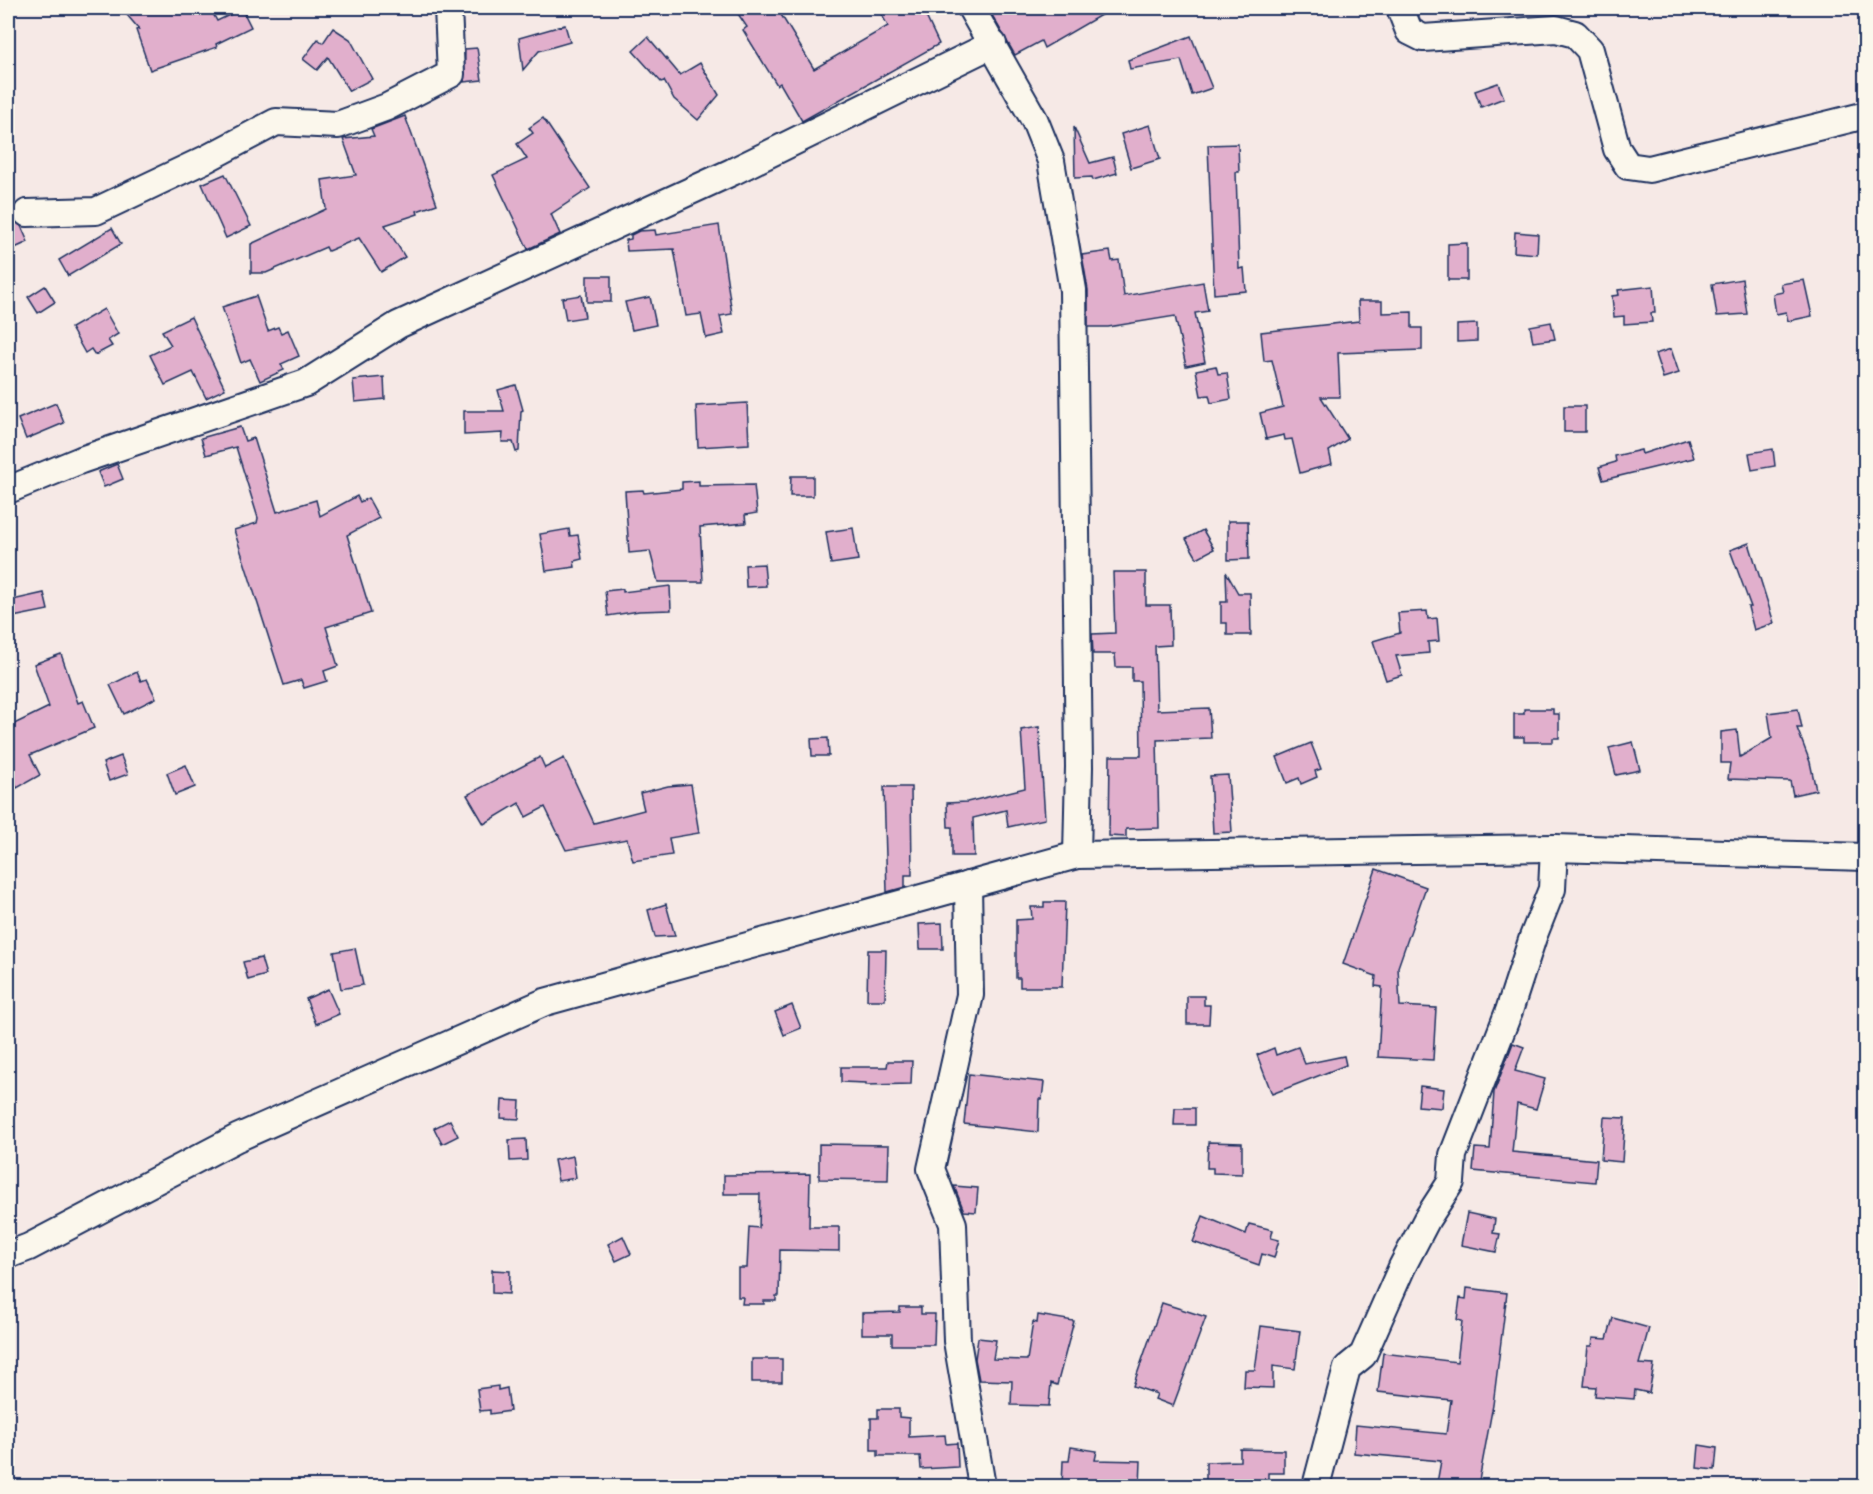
<svg xmlns="http://www.w3.org/2000/svg" width="1873" height="1494" font-family="Delius,sans-serif">
<rect width="100%" height="100%" fill="#f6e9e6"/>
<filter id="ink" filterUnits="userSpaceOnUse"><feTurbulence type="fractalNoise" baseFrequency=".0167" numOctaves="2"/><feDisplacementMap in="SourceGraphic" scale="12" xChannelSelector="R" yChannelSelector="G"/><feConvolveMatrix kernelMatrix="1 2 1 2 8 2 1 2 1" color-interpolation-filters="sRGB"/></filter>
<g filter="url(#ink)">
<g fill="#e1afcc" stroke="#1b2f5e" stroke-width="1.5">
<path d="M121 8H210L217 21 242 9 251 27 216 44 217 47 150 70 136 30 139 29Z"/>
<path d="M734 8H777L814 69 888 26 878 8H922L939 44 802 121 780 83 777 85 743 30 747 27Z"/>
<path d="M988 8H1113L1044 48 1041 41 1015 55Z"/>
<path d="M565 25 570 42 539 51 523 70 519 38Z"/>
<path d="M333 28 350 39 372 79 349 91 328 57 317 70 303 59 318 39 323 43Z"/>
<path d="M1191 36 1212 88 1192 95 1181 60 1130 69 1128 60Z"/>
<path d="M648 37 680 75 700 63 719 95 698 120 674 99 664 81 661 82 633 51Z"/>
<path d="M477 48 482 80 464 82 465 49Z"/>
<path d="M1498 83 1504 98 1481 107 1475 91Z"/>
<path d="M405 116 437 204 417 211 418 214 385 225 405 257 381 272 359 238 328 251 326 247 266 273H251V244L326 209 322 180 356 175 343 139 374 136 371 129Z"/>
<path d="M543 118 590 188 551 214 560 234 528 249 493 175 527 159 517 144 533 133 529 128Z"/>
<path d="M1150 125 1160 159 1131 168 1121 134Z"/>
<path d="M1074 127 1090 163 1113 157 1117 173 1093 180 1092 177 1075 178Z"/>
<path d="M1238 144 1239 172H1236L1239 269 1244 268 1246 291 1214 294 1208 145Z"/>
<path d="M225 174 251 226 226 238 202 184Z"/>
<path d="M8 197 14 220 21 226 28 242 8 251Z"/>
<path d="M719 225 732 314 720 316 724 334 706 338 701 314 686 316 674 249 627 251 626 240 631 239V235L639 231 655 230 656 235Z"/>
<path d="M112 228 121 244 68 276 59 260Z"/>
<path d="M1515 232 1538 234 1537 254 1514 252Z"/>
<path d="M1467 243V280H1448V244Z"/>
<path d="M1110 251 1112 261 1119 260 1124 296 1203 282 1208 311 1195 313 1205 362 1186 366 1175 316 1108 327H1088V290L1082 255Z"/>
<rect x="587" y="276" width="24" height="26"/>
<path d="M1742 279 1747 314 1717 316 1712 284Z"/>
<path d="M1804 280 1812 316 1788 321 1786 312 1776 314 1773 294 1783 292 1781 284Z"/>
<path d="M45 286 55 302 38 313 28 297Z"/>
<path d="M1653 286 1655 313H1651L1652 322 1624 324V316L1614 317 1612 296 1619 295 1618 290Z"/>
<path d="M581 295 585 317 566 320 562 298Z"/>
<path d="M256 296 268 331 278 327 281 333 288 330 299 356 281 364 284 370 260 381 250 359 241 363 222 307Z"/>
<path d="M650 297 656 325 632 330 625 302Z"/>
<path d="M1358 301H1382V313L1412 312V328H1422V350L1338 353 1340 397H1321L1348 439 1329 451 1332 464 1300 473 1292 439 1285 440 1284 435 1266 439 1260 413 1283 407 1272 360 1264 361 1261 332 1359 321Z"/>
<path d="M104 309 118 334 108 340 112 346 95 355 91 349 85 353 71 328Z"/>
<path d="M191 317 225 389 206 398 193 372 165 385 150 355 171 345 162 331Z"/>
<path d="M1551 322 1555 339 1533 342 1530 326Z"/>
<path d="M1477 324V341L1457 342V325Z"/>
<path d="M1671 349 1679 373 1663 378 1655 354Z"/>
<path d="M1216 366 1218 374 1227 373 1231 399 1211 403 1209 395 1201 396 1196 370Z"/>
<path d="M384 377 385 399 355 402 353 380Z"/>
<path d="M516 385 523 410 521 411 519 451 516 452 513 442H502L503 433 464 435V411H504L498 390Z"/>
<path d="M56 403 64 423 26 439 18 419Z"/>
<path d="M747 403 749 444 698 447 696 406Z"/>
<rect x="1564" y="406" width="21" height="26"/>
<path d="M240 427 245 441 254 438 277 512 316 500 320 516 357 496 360 502 368 498 379 518 347 535 371 613 326 627 338 666 324 671 327 681 304 688 301 680 284 685 234 530 257 523 258 518 236 447 206 455 201 438Z"/>
<path d="M1688 439 1694 458 1603 480 1599 467 1616 462 1615 456 1641 450 1642 454Z"/>
<path d="M1773 449 1775 466 1752 470 1749 453Z"/>
<path d="M117 464 123 479 104 487 98 472Z"/>
<path d="M791 476H813V496H790Z"/>
<path d="M699 481V486L754 485 757 513 745 515 746 523 700 527 703 582H658L650 551 629 553 625 491 643 490 644 493 682 489V482Z"/>
<path d="M1228 521H1248L1249 559 1228 560Z"/>
<path d="M853 528 858 560 831 564 826 532Z"/>
<path d="M569 529 570 536 578 535 582 559 574 561 575 567 546 571 540 534Z"/>
<path d="M1203 530 1214 549 1197 558 1186 539Z"/>
<path d="M1749 543 1774 623 1754 630 1748 607H1751L1730 550Z"/>
<path d="M764 564 766 586 746 587 745 565Z"/>
<path d="M1113 572H1146V605H1170L1171 645 1155 646 1157 710 1209 708 1211 738 1157 740 1159 828 1126 829V837L1109 836 1110 756H1141L1140 681H1132V667H1116L1115 654H1093L1092 634 1115 633Z"/>
<path d="M1226 572 1238 593H1250L1251 635H1227V623H1221V602H1227Z"/>
<path d="M670 586 671 610 639 611 608 616 605 591 623 589V592Z"/>
<path d="M44 593 48 610 8 618V601Z"/>
<path d="M1427 611 1428 619 1437 618 1439 641 1428 642 1429 653 1396 656 1402 675 1386 680 1373 641 1400 633 1398 613Z"/>
<path d="M61 654 78 703 83 701 94 728 30 755 40 775 17 788 8 769V727L49 707 34 664Z"/>
<path d="M137 672 141 681 147 679 156 698 124 714 110 685Z"/>
<path d="M1524 709H1553V714H1559V738H1553V742H1524V737H1514V714H1524Z"/>
<path d="M1798 709 1802 728H1797L1810 762 1816 790 1793 795 1790 781 1728 779 1730 763H1721V732L1737 730 1740 757 1772 738 1768 713Z"/>
<path d="M1039 727 1045 819 1008 827 1006 810 973 818 974 856H952V827H948L947 803 967 802 1025 788 1021 730Z"/>
<path d="M828 738 829 756H812L811 739Z"/>
<path d="M1633 742 1640 770 1616 775 1609 748Z"/>
<path d="M1311 743 1321 769 1315 771 1317 777 1301 784 1299 778 1287 783 1277 757Z"/>
<path d="M121 756 128 774 109 781 103 763Z"/>
<path d="M540 757 545 768 564 758 594 823 644 810 640 793 668 786 691 784 699 833 669 838 672 855 633 861 627 839 566 850 545 807 526 817 519 803 484 824 467 795Z"/>
<path d="M186 765 195 787 175 795 167 773Z"/>
<path d="M1228 775 1232 832 1213 833 1210 776Z"/>
<path d="M884 787H911L912 875H905V887L887 892Z"/>
<path d="M1376 869 1426 887 1398 967 1400 1006 1436 1008 1433 1060 1378 1057 1382 987 1375 986 1376 976 1343 964Z"/>
<path d="M1044 902H1065L1062 987H1020V978H1016V920L1032 919 1031 907H1044Z"/>
<path d="M666 904 675 936 655 937 648 910Z"/>
<path d="M942 923 943 949H920L919 924Z"/>
<path d="M355 948 363 985 341 989 334 952Z"/>
<path d="M868 950H886L885 1000H867Z"/>
<path d="M261 958 266 975 248 980 243 962Z"/>
<path d="M328 989 339 1014 316 1024 306 999Z"/>
<path d="M1187 996H1204V1005H1210L1209 1024H1187Z"/>
<path d="M792 1005 801 1028 784 1035 775 1012Z"/>
<path d="M1513 1043 1524 1047 1515 1071 1545 1079 1536 1109 1517 1104 1512 1152 1597 1160 1595 1182 1473 1171 1475 1148 1490 1149 1494 1092Z"/>
<path d="M1298 1047 1305 1064 1344 1056 1346 1065 1272 1094 1257 1055 1274 1048 1276 1055Z"/>
<path d="M888 1061H912L911 1084 866 1085V1083L841 1082V1067H887Z"/>
<path d="M969 1074 1044 1082 1042 1099H1039L1038 1132 964 1124Z"/>
<path d="M1420 1086 1444 1089 1442 1108 1418 1106Z"/>
<path d="M502 1100 520 1101 519 1119 501 1118Z"/>
<path d="M1175 1108H1195V1125H1174Z"/>
<path d="M1604 1117 1625 1118 1622 1162 1601 1160Z"/>
<path d="M450 1120 458 1136 442 1144 434 1128Z"/>
<path d="M526 1139 527 1160 510 1161 509 1140Z"/>
<path d="M1208 1142 1242 1143V1174L1213 1173V1168H1207Z"/>
<path d="M819 1144 889 1145 888 1180 819 1179Z"/>
<path d="M573 1156 576 1178 558 1181 554 1160Z"/>
<path d="M810 1174 809 1227H839V1251L780 1250 779 1296H776V1301H764V1304H742L743 1297H738V1268H747L749 1227 759 1228 760 1194H724V1175Z"/>
<path d="M954 1186 978 1188 976 1212 964 1211Z"/>
<path d="M1467 1213 1495 1219 1493 1233 1500 1234 1496 1252 1461 1245Z"/>
<path d="M1203 1216 1246 1234 1249 1224 1273 1230 1271 1238 1279 1240 1274 1258 1262 1254 1259 1265 1193 1242Z"/>
<path d="M623 1236 631 1254 616 1261 608 1244Z"/>
<path d="M492 1270 510 1271 509 1294 492 1293Z"/>
<path d="M1467 1288 1507 1293 1493 1405 1478 1486 1437 1483 1441 1461 1354 1453 1356 1425 1446 1434 1451 1400 1378 1392 1383 1353 1457 1362 1462 1321 1457 1320 1460 1298 1466 1299Z"/>
<path d="M1162 1303 1206 1317 1173 1406 1155 1399 1157 1394 1133 1386Z"/>
<path d="M900 1307H921V1314H935L934 1345H892V1334H862V1313L900 1312Z"/>
<path d="M1038 1315 1074 1321 1057 1385 1051 1383 1049 1406 1011 1405 1012 1381 979 1380 975 1359 978 1338 996 1340 993 1359 1027 1360 1033 1322 1037 1323Z"/>
<path d="M1613 1318 1649 1328 1639 1364 1654 1365 1649 1393 1635 1390 1634 1399 1595 1396 1596 1387 1584 1386 1588 1346H1592L1593 1338 1607 1339Z"/>
<path d="M1261 1326 1300 1331 1295 1369 1273 1366V1388L1244 1387 1245 1370H1255Z"/>
<rect x="752" y="1359" width="30" height="23"/>
<path d="M498 1386V1390L507 1388 510 1411 490 1414V1410L480 1411 477 1389Z"/>
<path d="M878 1409H899V1417L909 1418V1437L945 1435 946 1444 957 1443 958 1467 921 1469 920 1456H878V1450H871V1418H878Z"/>
<path d="M1699 1445 1717 1448 1715 1470 1697 1468Z"/>
<path d="M1071 1447 1097 1451 1095 1460 1141 1461 1140 1486H1062L1063 1461H1069Z"/>
<path d="M1240 1449 1284 1450V1473H1268V1486H1206V1462L1240 1461Z"/>
</g>
<g fill="none" stroke-linecap="round" stroke-linejoin="round">
<g stroke="#1b2f5e" stroke-width="30">
<g id="minor">
<path d="M971 8 1035 121 1051 161 1073 290 1079 767 1077 855"/>
<path d="M1400 8 1409 31 1423 38 1556 29 1575 34 1590 50 1617 149 1628 166 1649 169 1866 115"/>
<path d="M27 213 96 211 206 159 276 122 338 125 387 107 451 74 448 8"/>
<path d="M8 490 81 460 306 383 398 325 732 172 993 44"/>
<path d="M968 885 970 995 931 1169 953 1224 957 1341 982 1486"/>
<path d="M8 1255 29 1247 237 1138 545 1002 1077 855 1554 848 1866 857"/>
<path d="M1316 1486 1347 1368 1363 1355 1402 1267 1427 1219 1451 1182 1453 1155 1509 1011 1533 937 1552 889 1554 848"/>
</g>
</g>
<use href="#minor" stroke="#fbf7ec" stroke-width="26"/>
</g>
</g>
<rect width="1873" height="1494" fill="none" stroke="#fbf7ec" stroke-width="30"/>
<rect x="15" y="15" width="1843" height="1464" fill="none" stroke="#1b2f5e" stroke-width="2" filter="url(#ink)"/>
</svg>
